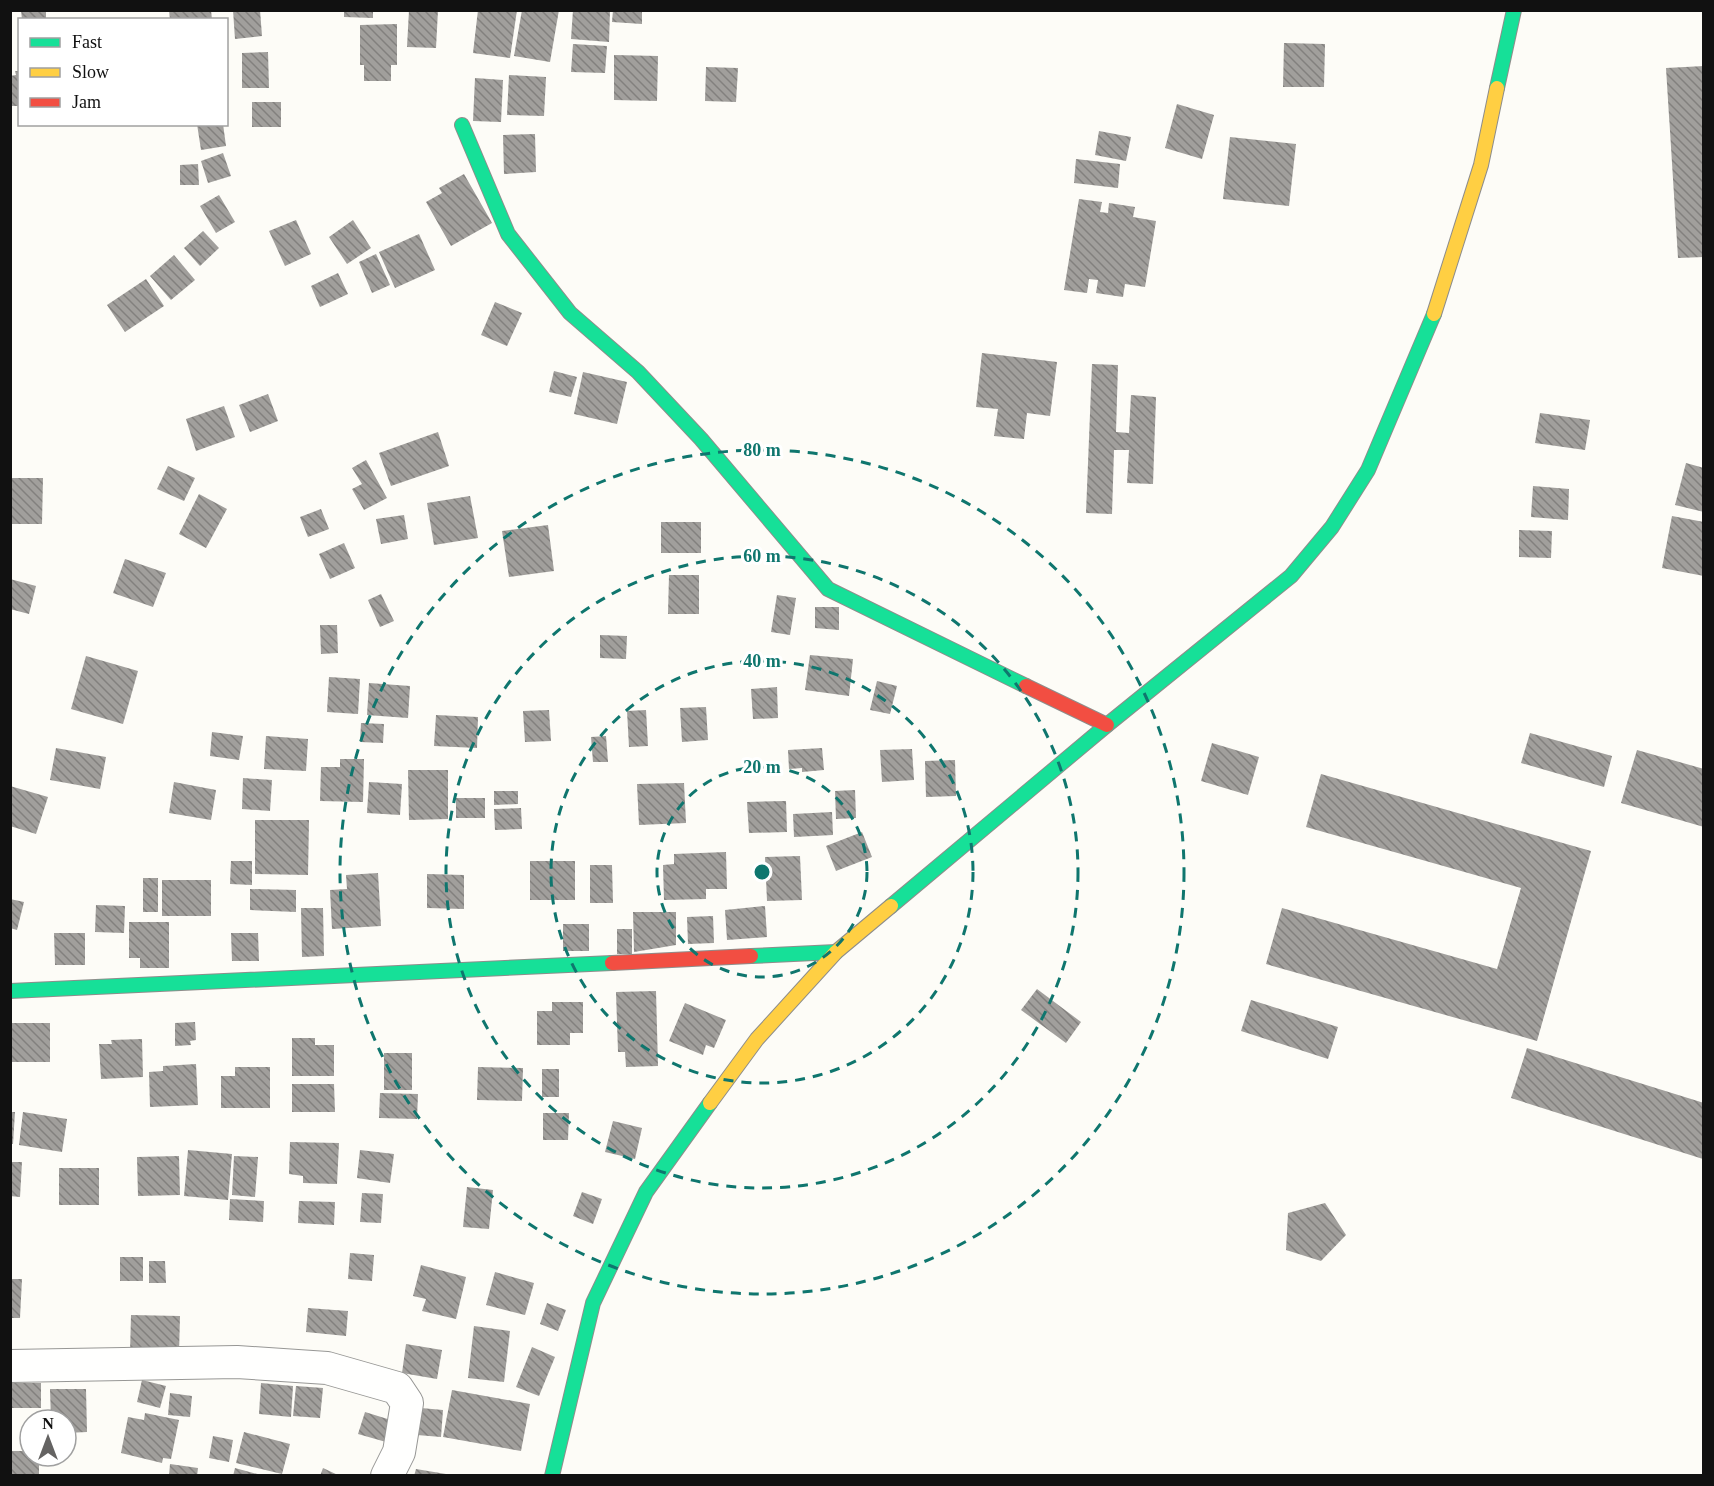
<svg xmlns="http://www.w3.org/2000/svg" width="1714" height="1486" font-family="Georgia,serif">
<defs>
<pattern id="building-back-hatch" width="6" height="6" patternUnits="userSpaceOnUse" patternTransform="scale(1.5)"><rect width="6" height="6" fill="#a19f9c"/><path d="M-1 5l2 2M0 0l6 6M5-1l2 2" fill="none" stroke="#82807e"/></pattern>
</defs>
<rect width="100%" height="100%" fill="#fdfcf7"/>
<g fill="url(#building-back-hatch)">
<path d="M21 10H46V20H22Z"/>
<path d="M169 10H211L212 20H170Z"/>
<path d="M233 10H260L262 36 235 39Z"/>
<path d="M344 10H373V18L344 17Z"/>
<path d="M409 10H438L436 48 407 47Z"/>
<path d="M478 10H517L510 58 473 53Z"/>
<path d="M522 10H559L550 62 514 56Z"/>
<path d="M573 10H610L609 42 571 39Z"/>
<path d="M613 10H642V24L612 22Z"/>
<path d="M397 24V65H391V81H364V65H360V25Z"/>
<path d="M1284 43 1325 44 1324 87H1283Z"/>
<path d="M573 44 607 46 605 73 571 72Z"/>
<path d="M268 52 269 88H242V53Z"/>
<path d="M614 55 658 56 657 101 614 100Z"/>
<path d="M1704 66V257L1678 258 1666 68Z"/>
<path d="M706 67 738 68 736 102 705 101Z"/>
<path d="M15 71H20V106H10V76L16 75Z"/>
<path d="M509 75 546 77 544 116 507 115Z"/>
<path d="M475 78 503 80 501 122 473 121Z"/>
<rect x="252" y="102" width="29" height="25"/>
<path d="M1177 104 1214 115 1202 159 1165 148Z"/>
<path d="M197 124H223L226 146 201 150Z"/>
<path d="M1099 131 1131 137 1126 161 1095 155Z"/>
<path d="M535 134 536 172 504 174 503 135Z"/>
<path d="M1230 137 1296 144 1289 206 1223 199Z"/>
<path d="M223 153 231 176 208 183 201 161Z"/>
<path d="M1076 159 1120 164 1118 188 1074 183Z"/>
<path d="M198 164 199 185H180V165Z"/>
<path d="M464 174 492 223 451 246 426 202 442 193 439 188Z"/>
<path d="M219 195 235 222 216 233 200 206Z"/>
<path d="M1079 199 1102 202 1100 212 1108 213 1109 203 1135 207 1133 217 1156 221 1145 287 1125 284 1123 297 1096 293 1098 280 1089 279 1087 293 1064 290Z"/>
<path d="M296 220 311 254 285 266 269 231Z"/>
<path d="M353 220 371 248 347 264 329 237Z"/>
<path d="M203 231 219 248 200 266 184 248Z"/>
<path d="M419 234 435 270 395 288 379 252Z"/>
<path d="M376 254 390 285 372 293 359 262Z"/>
<path d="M174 255 195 280 171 300 150 276Z"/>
<path d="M338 273 348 294 320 307 311 286Z"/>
<path d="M146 279 164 306 125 332 107 305Z"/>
<path d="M495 302 522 313 507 346 481 335Z"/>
<path d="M982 353 1057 362 1050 416 1027 413 1024 439 994 436 998 409 976 407Z"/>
<path d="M1092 364 1118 365 1116 432 1129 433 1131 395 1156 397 1153 484 1127 483 1129 450H1114L1112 514 1086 513Z"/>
<path d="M554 371 577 377 571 397 549 392Z"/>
<path d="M583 372 627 382 617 424 574 414Z"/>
<path d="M268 394 278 421 250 432 239 405Z"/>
<path d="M224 406 235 437 196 451 186 419Z"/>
<path d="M1540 413 1590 420 1585 450 1535 443Z"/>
<path d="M438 432 449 466 391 486 379 453Z"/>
<path d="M366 460 387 498 364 510 352 489 362 484 352 468Z"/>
<path d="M1686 463 1704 468V512L1675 505Z"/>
<path d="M168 466 195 478 184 501 157 489Z"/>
<path d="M10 478H43L42 524H10Z"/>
<path d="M1533 486 1569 489 1568 520 1531 517Z"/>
<path d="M199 494 227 509 206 548 179 534Z"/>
<path d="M470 496 478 538 434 545 427 503Z"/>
<path d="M321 509 329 529 308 537 300 517Z"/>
<path d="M404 515 408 539 381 544 376 519Z"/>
<path d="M1672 516 1704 522V576L1662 568Z"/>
<rect x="661" y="522" width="40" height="31"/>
<path d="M548 525 554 571 509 577 502 531Z"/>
<path d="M1519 530 1552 531 1551 558 1519 557Z"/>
<path d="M344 543 355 568 330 579 319 554Z"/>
<path d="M125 559 166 573 153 607 113 593Z"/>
<path d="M669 575H699V614H668Z"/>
<path d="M10 579 36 586 29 614 10 609Z"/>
<path d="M381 594 394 621 380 627 368 600Z"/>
<path d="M777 595 796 598 790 635 771 632Z"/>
<path d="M815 607H839V630L815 628Z"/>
<path d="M320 625H337L338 653 321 654Z"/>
<path d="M600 635 627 636 626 659 600 658Z"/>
<path d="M810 655 853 659 849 696 805 690Z"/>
<path d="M86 656 138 671 123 724 71 709Z"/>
<path d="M329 677 360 679 358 714 327 712Z"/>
<path d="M877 681 897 686 890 714 870 710Z"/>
<path d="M369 683 410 686 408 718 367 715Z"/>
<path d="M777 687 778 718 753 719 751 689Z"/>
<path d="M706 707 708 740 682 742 680 708Z"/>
<path d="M549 710 551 741 525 742 523 711Z"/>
<path d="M646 710 648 746 629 747 627 711Z"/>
<path d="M436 715 478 717 477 748 434 746Z"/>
<path d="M361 723 384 724 383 743 360 742Z"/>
<path d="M212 732 243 736 239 760 210 756Z"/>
<path d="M1530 733 1612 756 1604 787 1521 763Z"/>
<path d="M266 736 308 739 306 771 264 769Z"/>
<path d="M606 736 608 762H593L591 737Z"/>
<path d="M1212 743 1259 757 1248 795 1201 781Z"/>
<path d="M56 748 106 757 100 789 50 780Z"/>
<path d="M822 748 824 770 802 772V768L789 769 788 750Z"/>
<path d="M912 749 914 780 882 782 880 750Z"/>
<path d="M1637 750 1704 769V827L1621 803Z"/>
<path d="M340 759H364L363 802 320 801 321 767H340Z"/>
<path d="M955 760 956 796 926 797 925 761Z"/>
<path d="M408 770H448V819L409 820Z"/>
<path d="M1321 774 1591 851 1537 1041 1266 964 1282 908 1497 969 1521 888 1306 827Z"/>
<path d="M243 778 272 780 270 811 242 809Z"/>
<path d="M174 782 216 790 211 820 169 813Z"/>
<path d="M369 782 402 784 400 815 367 813Z"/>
<path d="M684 783 686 823 639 825 637 784Z"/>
<path d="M10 786 48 797 36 834 10 826Z"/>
<path d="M855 790 856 818 836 819 835 791Z"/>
<path d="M494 791H518V804L494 805Z"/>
<rect x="456" y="798" width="29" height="20"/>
<path d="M786 801 787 832 749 833 747 802Z"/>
<path d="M521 808 522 829 495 830 494 809Z"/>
<path d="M832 812 833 835 794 837 793 814Z"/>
<path d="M255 820H309L308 875 255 874Z"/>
<path d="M862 832 872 857 836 871 826 846Z"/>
<path d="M726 852 727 889H706V899L664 900 663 865 674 864V854Z"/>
<path d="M800 856 802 900 767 901 765 857Z"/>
<path d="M231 861H252V885L230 884Z"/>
<rect x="530" y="861" width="45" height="39"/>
<path d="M590 865H612L613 903H590Z"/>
<path d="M378 873 381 926 332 929 330 890 347 889 346 875Z"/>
<path d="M427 874 464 875V909L427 908Z"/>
<rect x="143" y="878" width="15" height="34"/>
<rect x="162" y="880" width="49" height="36"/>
<path d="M250 889 296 890V912L250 910Z"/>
<path d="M10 899 24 902 17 930 10 928Z"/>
<path d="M96 905 125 906 124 933 95 932Z"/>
<path d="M765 906 767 937 727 940 725 910Z"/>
<path d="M301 908H323L324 956 302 957Z"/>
<path d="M633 912H676V945L634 952Z"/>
<path d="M713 916 714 943 688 944 687 917Z"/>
<path d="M129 922H169V968H140V958H129Z"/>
<rect x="563" y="924" width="26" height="27"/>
<rect x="617" y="929" width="15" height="25"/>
<path d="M54 933H85V965H55Z"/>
<path d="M231 933H258L259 961H232Z"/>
<path d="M1037 989 1081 1022 1066 1043 1021 1010Z"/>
<path d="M656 991 658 1066 626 1067 625 1052H618L616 992Z"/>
<path d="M1251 1000 1338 1027 1328 1059 1241 1031Z"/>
<path d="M552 1002H583V1033H570V1045H537V1011H552Z"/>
<path d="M685 1003 726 1020 714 1048 706 1045 703 1055 669 1041Z"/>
<path d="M195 1022 196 1040 190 1041 191 1045 175 1046V1023Z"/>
<rect x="10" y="1023" width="40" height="39"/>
<path d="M292 1038H315V1045H334V1076H292Z"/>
<path d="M142 1039 143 1077 101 1079 99 1044H112L111 1040Z"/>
<path d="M1527 1048 1704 1103 1703 1159 1511 1098Z"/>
<rect x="384" y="1053" width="28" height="37"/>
<path d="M196 1064 198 1105 150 1107 149 1072 163 1071V1066Z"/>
<path d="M235 1067H270V1108H221V1076H235Z"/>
<path d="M478 1067 523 1068 522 1101 477 1100Z"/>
<rect x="542" y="1069" width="17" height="28"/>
<path d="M292 1084H334L335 1112H292Z"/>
<path d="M380 1093 418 1094 417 1119 379 1118Z"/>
<path d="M10 1112H15L13 1144H10Z"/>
<path d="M23 1112 67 1119 62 1152 19 1145Z"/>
<path d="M543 1113H569L568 1140H543Z"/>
<path d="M613 1121 642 1128 635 1159 605 1152Z"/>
<path d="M290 1142 339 1143 337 1184 303 1183V1176L289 1174Z"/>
<path d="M188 1150 232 1154 228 1200 184 1196Z"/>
<path d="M360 1150 394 1154 390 1183 357 1178Z"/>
<path d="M179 1156 180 1195 138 1196 137 1157Z"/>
<path d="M234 1156 258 1157 255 1197 232 1195Z"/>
<path d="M10 1162H22L20 1197 10 1196Z"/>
<rect x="59" y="1168" width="40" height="37"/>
<path d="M467 1187 493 1190 489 1229 463 1227Z"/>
<path d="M582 1192 602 1199 593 1224 573 1216Z"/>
<path d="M362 1193 383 1194 381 1223 360 1222Z"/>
<path d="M230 1199 264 1201 263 1222 229 1220Z"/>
<path d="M299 1201 335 1202 334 1225 298 1223Z"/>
<path d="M1325 1203 1346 1235 1321 1261 1286 1250 1288 1213Z"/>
<path d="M350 1253 374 1255 372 1281 348 1279Z"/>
<rect x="120" y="1257" width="23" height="24"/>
<path d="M149 1261H165L166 1283H149Z"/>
<path d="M421 1265 466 1277 456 1319 422 1311 426 1299 413 1296Z"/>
<path d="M495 1272 534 1283 525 1315 486 1305Z"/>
<path d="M10 1279H22L20 1318H10Z"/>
<path d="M547 1303 566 1310 558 1331 540 1324Z"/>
<path d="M308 1308 348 1311 346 1336 306 1332Z"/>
<path d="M131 1315 180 1316 179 1354 130 1353Z"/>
<path d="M474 1326 510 1331 504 1382 468 1378Z"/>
<path d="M406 1344 442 1350 437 1379 402 1373Z"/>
<path d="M532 1347 555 1357 539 1396 516 1387Z"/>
<path d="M142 1380 166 1386 160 1408 137 1402Z"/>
<rect x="10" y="1383" width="31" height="25"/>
<path d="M261 1383 293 1386 291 1417 259 1414Z"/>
<path d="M296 1386 323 1388 320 1418 293 1416Z"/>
<path d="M50 1389H86L87 1432 66 1433V1420H51Z"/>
<path d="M452 1390 530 1404 521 1451 443 1437Z"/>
<path d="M170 1393 192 1396 190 1417 168 1415Z"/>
<path d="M421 1408 443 1410 441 1437 417 1435Z"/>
<path d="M365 1412 394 1421 386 1442 358 1434Z"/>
<path d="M145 1413 179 1420 171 1459 163 1458 162 1463 121 1453 128 1417 144 1420Z"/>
<path d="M244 1432 290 1444 282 1474 236 1463Z"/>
<path d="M213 1436 233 1440 229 1462 209 1458Z"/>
<path d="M10 1451H30V1456H39V1476H10Z"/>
<path d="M170 1464 198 1468 197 1476H169Z"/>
<path d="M235 1468 261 1475V1476H233Z"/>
<path d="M323 1468 340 1476H320Z"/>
<path d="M416 1469 446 1474V1476H414Z"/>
</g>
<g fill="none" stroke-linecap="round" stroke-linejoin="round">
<g stroke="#979795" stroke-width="34">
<path id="street" d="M10 1366 237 1362 327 1368 397 1388 407 1403 399 1452 387 1476"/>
</g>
<g stroke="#8e8d8b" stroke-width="16">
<g id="fast">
<path d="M1497 88 1514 10"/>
<path d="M462 125 508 234 570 313 638 372 701 439 828 589 1026 686"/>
<path d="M891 906 1107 725 1291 576 1332 527 1368 470 1434 314"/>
<path d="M751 956 836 952"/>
<path d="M10 991 612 963"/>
<path d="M552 1476 593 1303 646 1192 710 1103"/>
</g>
</g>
<g stroke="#8e8d8b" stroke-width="16">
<g id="slow">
<path d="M1434 314 1481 165 1497 88"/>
<path d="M710 1103 757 1039 836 952 891 906"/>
</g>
</g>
<g stroke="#8e8d8b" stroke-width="16">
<g id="jam">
<path d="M1026 686 1107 725"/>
<path d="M612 963 751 956"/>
</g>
</g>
<use href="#street" stroke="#fffffe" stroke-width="32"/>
<use href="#fast" stroke="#16e098" stroke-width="14"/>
<use href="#slow" stroke="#ffcf43" stroke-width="14"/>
<use href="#jam" stroke="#f24e42" stroke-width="14"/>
</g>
<g fill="none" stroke="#0f766e" stroke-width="3" stroke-dasharray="10 8">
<circle cx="762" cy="872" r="105"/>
<circle cx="762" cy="872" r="211"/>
<circle cx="762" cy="872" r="316"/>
<circle cx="762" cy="872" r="422"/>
</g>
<circle cx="762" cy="872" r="9" fill="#0f766e" stroke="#fff" stroke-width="3"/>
<g font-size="18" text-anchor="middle" font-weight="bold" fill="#0f766e" stroke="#fff" stroke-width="6" stroke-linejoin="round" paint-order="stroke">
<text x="762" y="456">80 m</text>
<text x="762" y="562">60 m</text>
<text x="762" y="667">40 m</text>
<text x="762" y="773">20 m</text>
</g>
<rect width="1714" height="1486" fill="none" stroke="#111111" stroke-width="24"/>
<rect x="18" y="18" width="210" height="108" fill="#ffffff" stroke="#a0a0a0" stroke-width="1.5"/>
<rect x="30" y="38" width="30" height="9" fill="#16e098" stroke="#a0a0a0" stroke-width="1.5"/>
<text x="72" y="48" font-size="18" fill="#111111">Fast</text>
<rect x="30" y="68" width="30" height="9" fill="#ffcf43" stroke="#a0a0a0" stroke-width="1.5"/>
<text x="72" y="78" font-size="18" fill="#111111">Slow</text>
<rect x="30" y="98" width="30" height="9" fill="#f24e42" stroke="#a0a0a0" stroke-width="1.5"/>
<text x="72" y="108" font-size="18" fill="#111111">Jam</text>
<g transform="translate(48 1438)"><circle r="28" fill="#ffffff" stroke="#a0a0a0" stroke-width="1.5"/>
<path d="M0-4.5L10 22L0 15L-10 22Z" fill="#646362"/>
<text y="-9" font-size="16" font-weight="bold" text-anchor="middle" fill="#111111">N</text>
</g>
</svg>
